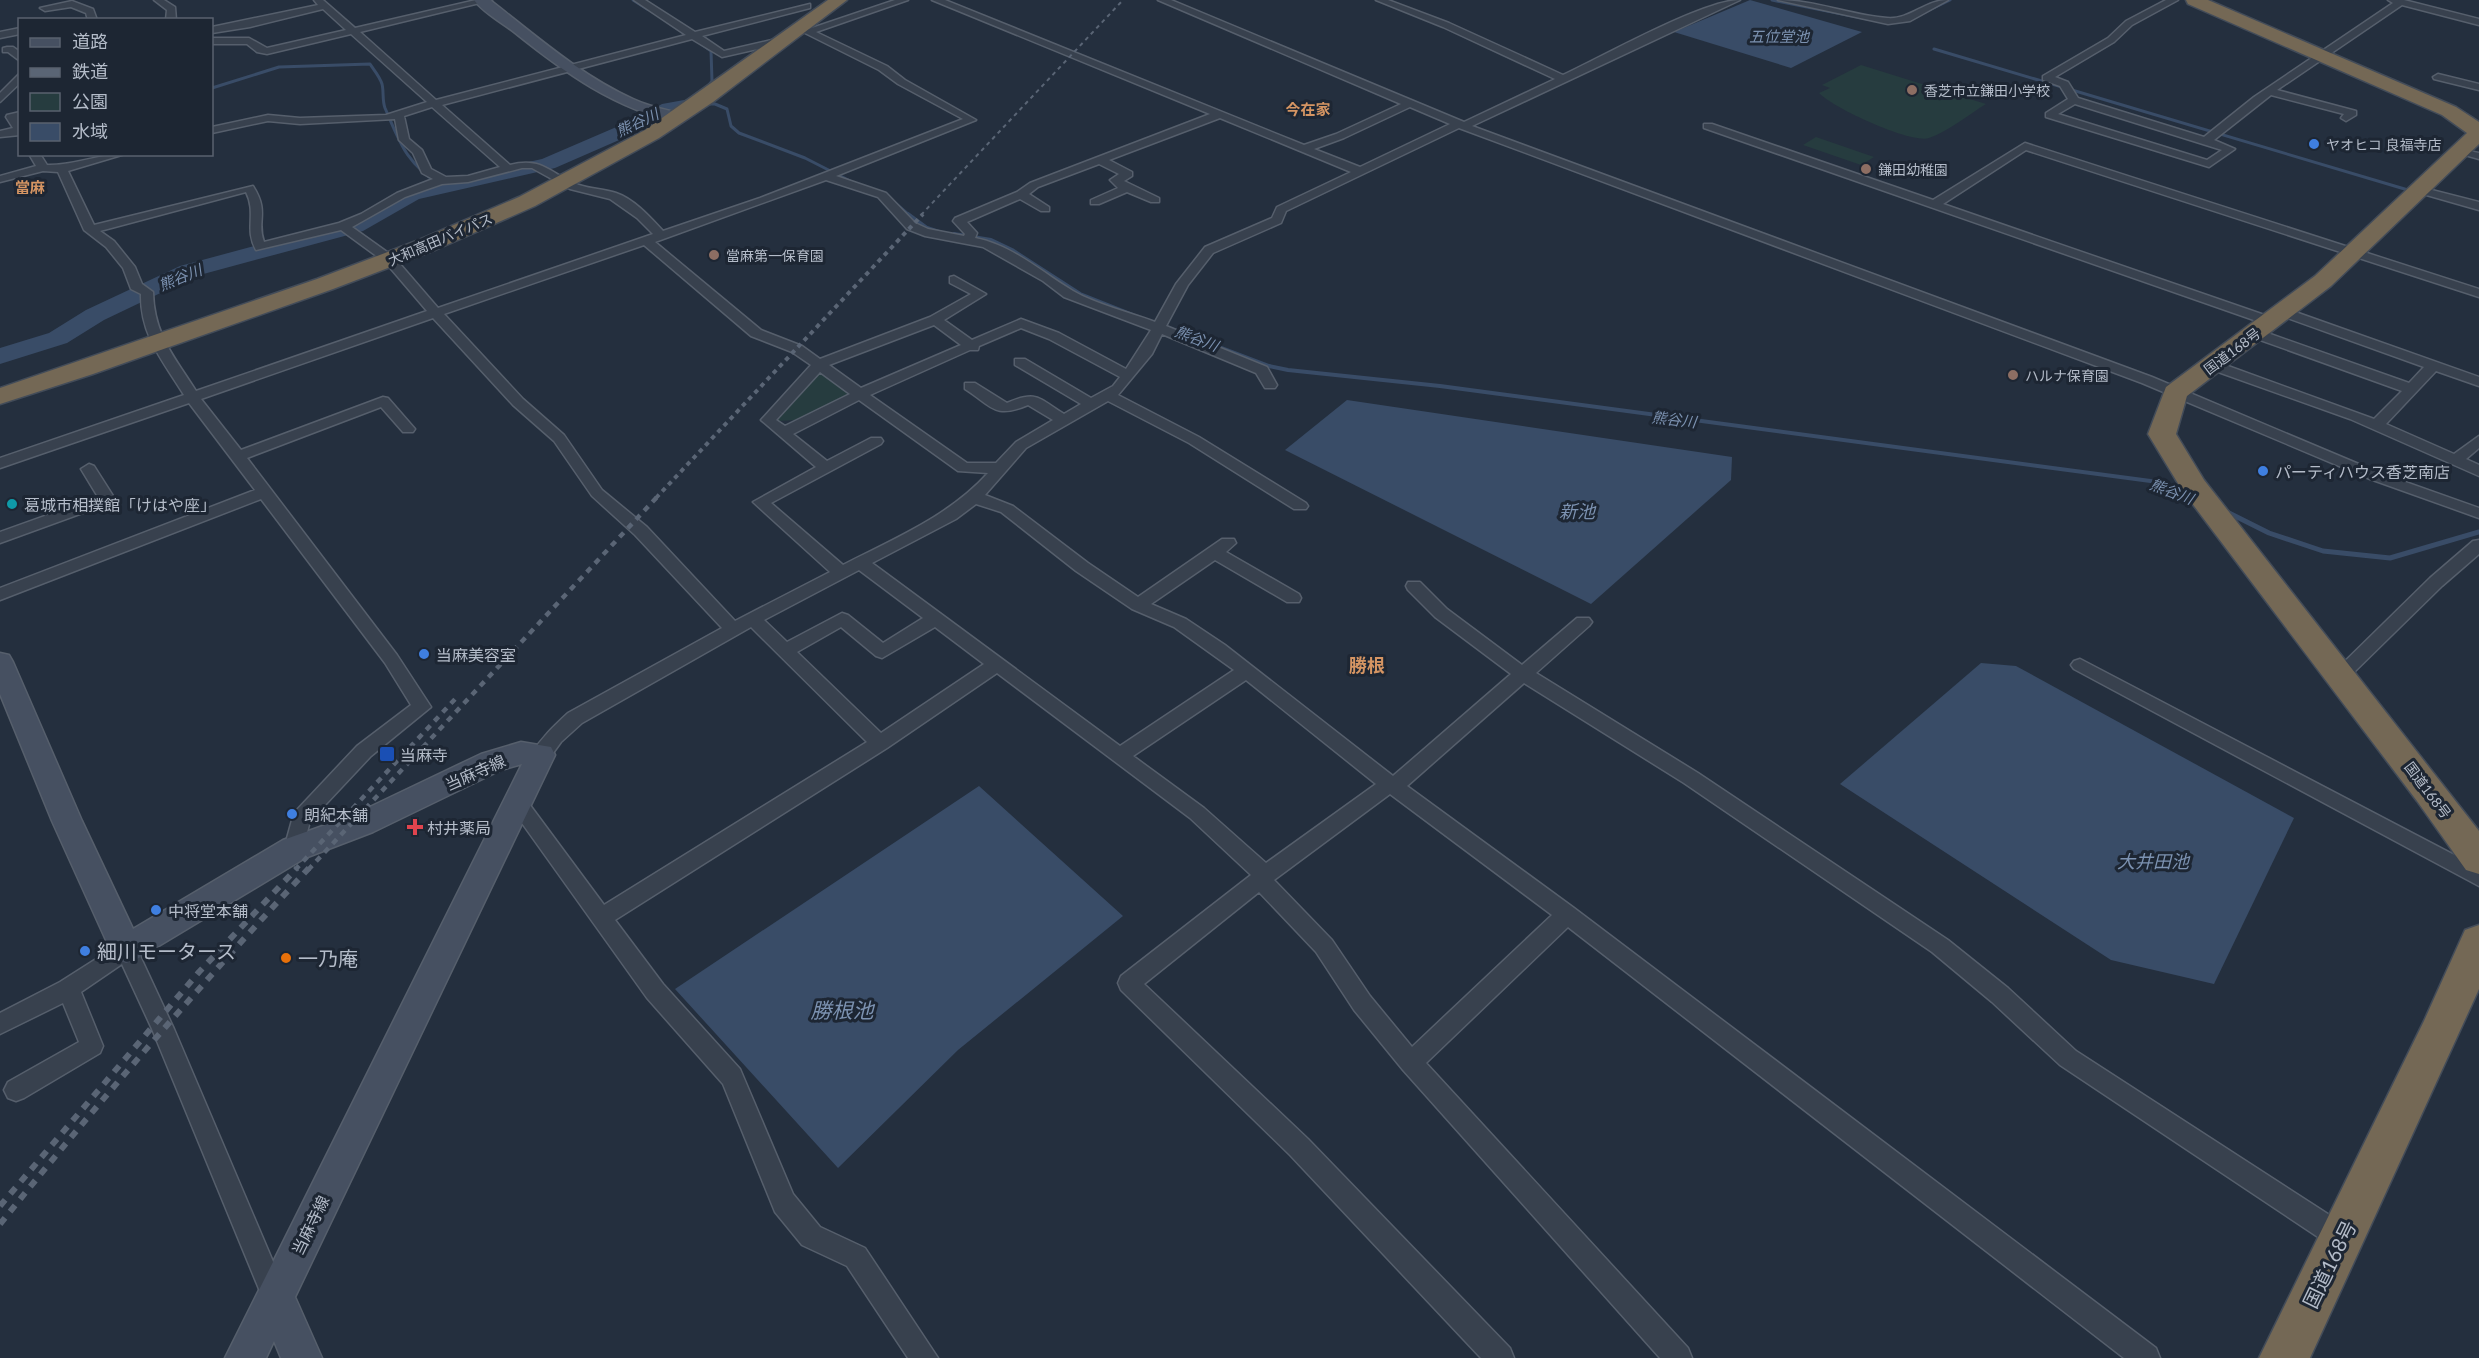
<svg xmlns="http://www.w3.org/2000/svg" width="2479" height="1358" font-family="Lato,'Noto Sans JP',sans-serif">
<rect width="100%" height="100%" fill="#242f3e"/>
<g fill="#263c3f">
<path d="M1861 65 1986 104C1968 115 1949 131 1929 138 1911 144 1833 108 1819 93L1830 88 1822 85Z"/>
<path d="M1816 137 1874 157 1861 165 1803 145Z"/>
<path d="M814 375H822L854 394 797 420 778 421 777 418Z"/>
</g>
<g fill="#394c67">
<path d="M1750 0 1862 32 1791 68 1674 32Z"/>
<path d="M1347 400 1732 457 1731 480 1591 604 1285 450Z"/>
<path d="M1981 663 2016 666 2294 818 2214 984 2111 960 1840 784Z"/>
<path d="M979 786 1123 916 958 1050 838 1168 675 989Z"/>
</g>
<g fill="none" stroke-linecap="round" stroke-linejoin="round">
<g stroke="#394c67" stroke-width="3">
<path d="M633 0 647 9"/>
<path d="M1772 0 1867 19"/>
<path d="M1909 20 1950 0"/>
<path d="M700 43 711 51 712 81 706 89"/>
<path d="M1934 49 2408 190"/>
<path d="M212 88 279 67 370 64C374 70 380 77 382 84 384 92 382 100 385 108 401 145 405 161 441 186"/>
<path d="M703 104H715L727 109 731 126 739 133 805 158 856 184"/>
<path d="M865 187 887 196 909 215"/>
</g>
<g stroke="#394c67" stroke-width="4">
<path d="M908 214 927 228 939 232"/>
<path d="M954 234 991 240 1012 250 1080 294 1133 315"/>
<path d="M1169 328 1269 366 1288 370 1440 386 2158 482 2189 496"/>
</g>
<path stroke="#394c67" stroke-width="5" d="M2225 511 2269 533 2323 551 2390 558 2479 532"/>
<path fill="#394c67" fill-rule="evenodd" d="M695 98 702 100 705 104 702 108 674 113 649 127 555 168 419 199 363 231 196 276 104 320 67 343 0 364V348L49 333 86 310 180 266 347 221 404 189 542 159 635 119 662 104Z"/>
<g stroke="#565f6c" stroke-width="3">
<g id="street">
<path d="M154 0H164L175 7 176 20H166L167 10Z"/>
<path d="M314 0H323L355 28 476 0H492L360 32 436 100 686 35 634 0H645L695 32 810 4V8L702 36 724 51 785 37 790 40 788 42 722 57 692 39 442 105 510 165C543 156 551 175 579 185 591 189 604 189 616 193 634 199 650 217 663 231L760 198 963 119 898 84 879 70 795 28 800 25 809 29 895 0H908L816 32 887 66 905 80 976 120 836 176 886 193 915 223 928 229 964 236 965 234 953 221 955 218 1017 192 1030 183 1210 114 932 0H945L1304 145 1336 134 1401 104 1158 0H1171L1464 122 1555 79 1443 27 1376 0H1388L1449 23 1563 75C1602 57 1703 0 1740 0L1472 126 2152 377 2380 473 2479 508V518L2370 479 2142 383 1459 128 1286 211 1281 223 1213 253 1188 285 1166 326 1267 367 1277 385 1275 388H1265L1256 373 1162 334 1152 354 1118 395 1199 437 1306 503 1308 506 1306 509H1294L1189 443 1108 401 1026 448 985 495 1013 506 1088 563 1138 597 1222 539H1234L1236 543 1226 552 1299 594 1301 598 1299 602H1287L1215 560 1151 604 1186 619 1225 645 1393 776 1511 674 1435 617 1408 590 1406 586 1408 582H1420L1447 609 1522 665 1577 618H1589L1592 622 1589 626 1536 673 1698 773 1948 940 2008 988 2076 1051 2351 1229 2355 1238 2351 1247 2342 1251 2333 1247 2060 1065 1992 1002 1932 952 1684 783 1524 683 1407 786 1574 908 2156 1348 2160 1358H2124L1568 927 1426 1063 1688 1348 1692 1358H1660L1403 1070 1354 1010 1316 952 1259 892 1144 984 1308 1139 1510 1348 1514 1358H1481L1290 1155 1121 990 1118 983 1121 976 1251 875 1190 818 997 673 887 748 615 920 663 984 740 1069 793 1194 820 1227 865 1248 938 1358H908L847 1266 802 1245 775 1212 723 1084 647 998 507 802 510 797 517 794 524 797 604 905 867 742 751 627 582 723 561 742 548 760H534L531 755C541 738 554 726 568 713L722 628 635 535 592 496 554 441 513 405 433 318 201 399 241 450 383 397 388 398 415 429 413 432H403L381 407 247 458 397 655 431 707 371 756 310 821 301 855 294 857 287 855 284 849 294 813 357 746 411 705 385 663 261 499 0 600V588L255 490 189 403 0 468V458L184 395C163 361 140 335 141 294L131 289 123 268 106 247 84 230 58 172 43 171 0 182V176L36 166 29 154H40L47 165C73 166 98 154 125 154L68 171 94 225 253 186C270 213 256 220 264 242L339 223 361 214 397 193 433 179 422 173 413 153 399 140 395 119 300 124 268 121 212 133V127L268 115 300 118 386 115 427 102 351 34 267 54 257 52 247 44H212V38H249L267 48 346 30 323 9 250 27 212 33V27L318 5ZM432 107 500 167 468 176 446 177 431 169 422 150 409 139 404 116ZM1410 107 1450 124 1360 167 1314 149 1344 138ZM1220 118 1351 172 1277 207 1272 218 1205 247 1176 284 1155 322C1129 312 1097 305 1073 291 1041 272 1012 245 975 238L977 233 967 222 1020 199 1041 211H1049V207L1029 194 1038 187 1099 164 1119 174 1110 180 1118 188 1091 200V204H1099L1127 192 1151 202H1159V198L1124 181 1132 176V172L1109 160ZM522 168H532L570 189 610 199 637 218 653 234 438 308 394 257 352 227 405 197 442 184 468 182ZM826 180 878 197 907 229 925 236 983 247 1043 281 1064 297 1151 330 1126 369 1059 333 1021 319 972 340 944 320 986 294 954 276 950 277V283L971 294 930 317 820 359 802 346 761 330 655 242ZM246 192C257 214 244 229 256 250L341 230 386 263 427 311 196 391C174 356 154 335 153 292L142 284 135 267 114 241 100 231ZM644 245 751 336 792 352 811 365 761 420 816 467 753 502 830 572 735 621 647 527 602 490 564 435 523 399 444 314ZM934 325 961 345 861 388 829 365ZM1021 328 1049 339 1120 377 1113 386 1091 398 1025 359H1015V365L1081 404 1064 414C1038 398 1037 390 1007 403L975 383H965V389C993 407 995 419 1028 405L1053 420 1016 442 996 463H967L870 395 970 350H978L979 346ZM820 372 850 394 785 426 776 420ZM859 400 958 471 988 473C948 517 895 538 843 565L771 503 881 444 883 441 881 438H871L827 461 793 434ZM976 504 1001 512 1076 571 1132 609 1174 627 1234 670 1120 746 872 563 956 519ZM859 570 923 618 883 643 848 615 842 613 787 642 764 620ZM841 627 876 656 882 658 935 627 984 664 881 733 797 652ZM1246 680 1376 784 1266 863 1204 808 1133 756ZM1390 794 1552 915 1412 1047 1370 996 1332 940 1274 880Z"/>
<path d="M1778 0C1815 0 1850 15 1887 18 1910 20 1925 0 1948 0L1910 21 1888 24Z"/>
<path d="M2166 0H2178L2132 25 2114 42 2055 77 2068 82 2078 98 2204 137 2254 97 2393 3 2388 0H2404L2479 19V25L2402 5 2277 90 2356 111V115L2346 121 2341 118 2344 114 2271 95 2214 140 2235 149 2209 167 2046 117V113L2068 99 2060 86 2043 80V76L2108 38 2126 21ZM2075 104 2222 150 2207 160 2058 114Z"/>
<path d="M72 1 93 9 97 20H88L86 13 71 7 45 11 40 8Z"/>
<path d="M20 28V34L0 38V32Z"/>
<path d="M7 47H13L20 52V61L8 52H3V48Z"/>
<path d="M20 73V83L0 102V93Z"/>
<path d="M2438 74 2479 84V90L2434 79 2433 77Z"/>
<path d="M20 112V135L0 137V131L13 128 6 117 7 115Z"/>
<path d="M1704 124H1712L1933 200 2025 143 2479 289V297L2026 150 1943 204 2276 319 2278 322 2271 326 1704 128Z"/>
<path d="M2458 149 2479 153V159L2458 153Z"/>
<path d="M2420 187 2479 202V210L2416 192 2414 190Z"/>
<path d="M2284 308 2479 377V386L2436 371 2386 424 2454 454 2479 436V448L2466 459 2479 465V476L2350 419 2207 368V362H2217L2374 419 2402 391 2249 336V330H2259L2409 383 2424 367 2279 315 2277 312Z"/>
<path d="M89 464 94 466 115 499 113 502 0 543V532L98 497 81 469Z"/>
<path d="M2479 540V554L2442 586 2346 680H2334L2331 676 2334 672 2430 578 2473 541Z"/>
<path d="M2080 659 2479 868V886L2074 669 2071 665 2074 661Z"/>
<path d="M126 940 134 943 174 1029 288 1297 284 1306 275 1310 266 1306 152 1029 122 964 81 992 103 1046 100 1053 24 1098 16 1101 8 1098 4 1090 8 1082 79 1042 63 1003 0 1034V1013L60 982Z"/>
</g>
</g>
<g stroke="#565f6c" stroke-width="3">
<g id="secondary">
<path d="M474 0H490C535 35 580 75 633 99 650 107 668 110 686 115L688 118 680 123C615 109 565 73 514 32 501 22 484 13 474 0Z"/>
<path d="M0 653 9 655 13 662 82 821 133 929 283 840 351 816 481 754 521 742 551 747 555 755 295 1297 322 1358H281L274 1341 266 1358H225L522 764 501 770 373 832 305 858 137 959 126 963 115 959 110 949 52 821 0 694Z"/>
</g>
</g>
<g stroke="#434c59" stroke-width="3">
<g id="highway">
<path d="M828 0H847L713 102 659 138 535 206 435 250 333 289 93 374 0 404V388L317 279 419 240 519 197 645 130Z"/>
<path d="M2186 0H2208L2456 107 2479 122V144L2331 286 2187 396 2176 434 2204 480 2479 831V874L2466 870 2417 801 2182 490 2148 434 2166 387 2315 276 2467 133 2442 115 2188 4Z"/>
<path d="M2479 925V989L2310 1358H2259L2424 1021 2465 930Z"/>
</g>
</g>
<use href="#street" fill="#38414e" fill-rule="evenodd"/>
<use href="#secondary" fill="#465061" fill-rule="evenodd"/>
<use href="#highway" fill="#746855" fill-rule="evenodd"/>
<path stroke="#5a6575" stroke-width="2" stroke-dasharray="4 4" stroke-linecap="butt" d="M921 215 1123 0"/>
<path stroke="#5a6575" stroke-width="4" stroke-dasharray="4.5 4.5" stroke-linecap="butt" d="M656 498 923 214"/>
<g stroke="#5a6575" stroke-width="4.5" stroke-dasharray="6 6" stroke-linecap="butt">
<path d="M295 870 457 697"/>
<path d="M308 870 658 496"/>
</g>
<g stroke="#5a6575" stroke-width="6" stroke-dasharray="8 8" stroke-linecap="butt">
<path d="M0 1206 199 972 297 868"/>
<path d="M0 1224C99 1101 202 983 309 868"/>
</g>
</g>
<g fill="#8d6e63" stroke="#1d2633" stroke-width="2">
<circle cx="1912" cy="90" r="6"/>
<circle cx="1866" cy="169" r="6"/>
<circle cx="714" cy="255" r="6"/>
<circle cx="2013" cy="375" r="6"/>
</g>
<g fill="#3f7fe0" stroke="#1d2633" stroke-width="2">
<circle cx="2314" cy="144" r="6"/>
<circle cx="2263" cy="471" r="6"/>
<circle cx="424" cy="654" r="6"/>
<circle cx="292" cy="814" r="6"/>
<circle cx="156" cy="910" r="6"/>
<circle cx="85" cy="951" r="6"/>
</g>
<circle fill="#0f9aa8" stroke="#1d2633" stroke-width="2" cx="12" cy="504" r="6"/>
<rect fill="#1a4fb4" stroke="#1d2633" stroke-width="2" x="379" y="746" width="16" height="16" rx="3"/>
<path fill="#e0444e" stroke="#1d2633" stroke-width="2" d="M412 818h6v6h6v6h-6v6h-6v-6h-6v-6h6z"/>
<circle fill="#e8710a" stroke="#1d2633" stroke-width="2" cx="286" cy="958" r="6"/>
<g text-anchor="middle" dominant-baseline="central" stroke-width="6" stroke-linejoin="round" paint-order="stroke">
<g font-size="14" fill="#b4bcc9" stroke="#1d2633" text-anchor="start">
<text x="1924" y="90">香芝市立鎌田小学校</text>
<text x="2326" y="144">ヤオヒコ 良福寺店</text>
<text x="1878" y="169">鎌田幼稚園</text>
<text x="726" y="255">當麻第一保育園</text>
<text x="2025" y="375">ハルナ保育園</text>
</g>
<g font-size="14" fill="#b4bcc9" stroke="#1d2633">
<text transform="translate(440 239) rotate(-23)">大和高田バイパス</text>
<text transform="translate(2232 351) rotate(-37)">国道168号</text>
<text transform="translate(2428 790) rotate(53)">国道168号</text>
</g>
<g font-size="15" font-style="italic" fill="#7c92b1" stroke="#1d2633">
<text x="1779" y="36">五位堂池</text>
<text transform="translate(637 122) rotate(-25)">熊谷川</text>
<text transform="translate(180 277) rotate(-22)">熊谷川</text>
<text transform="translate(1197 338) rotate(21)">熊谷川</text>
<text transform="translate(1674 419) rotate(7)">熊谷川</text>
<text transform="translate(2172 491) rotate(21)">熊谷川</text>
</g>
<g font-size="15" font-weight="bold" fill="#d59563" stroke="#1d2633">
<text x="1308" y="109">今在家</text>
<text x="30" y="187">當麻</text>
</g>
<g font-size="16" fill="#b4bcc9" stroke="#1d2633" text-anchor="start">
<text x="2275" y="471">パーティハウス香芝南店</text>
<text x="24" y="504">葛城市相撲館「けはや座」</text>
<text x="436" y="654">当麻美容室</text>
<text x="400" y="754">当麻寺</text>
<text x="304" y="814">朗紀本舗</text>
<text x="427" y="827">村井薬局</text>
<text x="168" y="910">中将堂本舗</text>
</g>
<g font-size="16" fill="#b4bcc9" stroke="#1d2633">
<text transform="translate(475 772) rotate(-24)">当麻寺線</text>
<text transform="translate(310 1225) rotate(-64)">当麻寺線</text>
</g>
<g font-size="18" font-style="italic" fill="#7c92b1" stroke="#1d2633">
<text x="1577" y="511">新池</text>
<text x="2153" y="861">大井田池</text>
</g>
<g font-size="18" font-weight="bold" fill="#d59563" stroke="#1d2633">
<text x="1367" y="665">勝根</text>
</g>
<g font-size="20" fill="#b4bcc9" stroke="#1d2633" text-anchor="start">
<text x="97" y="951">細川モータース</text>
<text x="298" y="958">一乃庵</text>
</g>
<g font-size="20" fill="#b4bcc9" stroke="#1d2633">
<text transform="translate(2329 1264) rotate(-64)">国道168号</text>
</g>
<g font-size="21" font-style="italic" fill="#7c92b1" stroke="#1d2633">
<text x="842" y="1009">勝根池</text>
</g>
</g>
<rect x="18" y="18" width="195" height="138" fill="#1d2633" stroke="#59626f" stroke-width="1.5"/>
<rect x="30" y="38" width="30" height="9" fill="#465061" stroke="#59626f" stroke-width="1.5"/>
<text x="72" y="48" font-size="18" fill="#b4bcc9">道路</text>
<rect x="30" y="68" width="30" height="9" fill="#5a6575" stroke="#59626f" stroke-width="1.5"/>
<text x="72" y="78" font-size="18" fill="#b4bcc9">鉄道</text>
<rect x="30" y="93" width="30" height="18" fill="#263c3f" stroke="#59626f" stroke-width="1.5"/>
<text x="72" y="108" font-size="18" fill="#b4bcc9">公園</text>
<rect x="30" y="123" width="30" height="18" fill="#394c67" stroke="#59626f" stroke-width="1.5"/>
<text x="72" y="138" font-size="18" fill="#b4bcc9">水域</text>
</svg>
